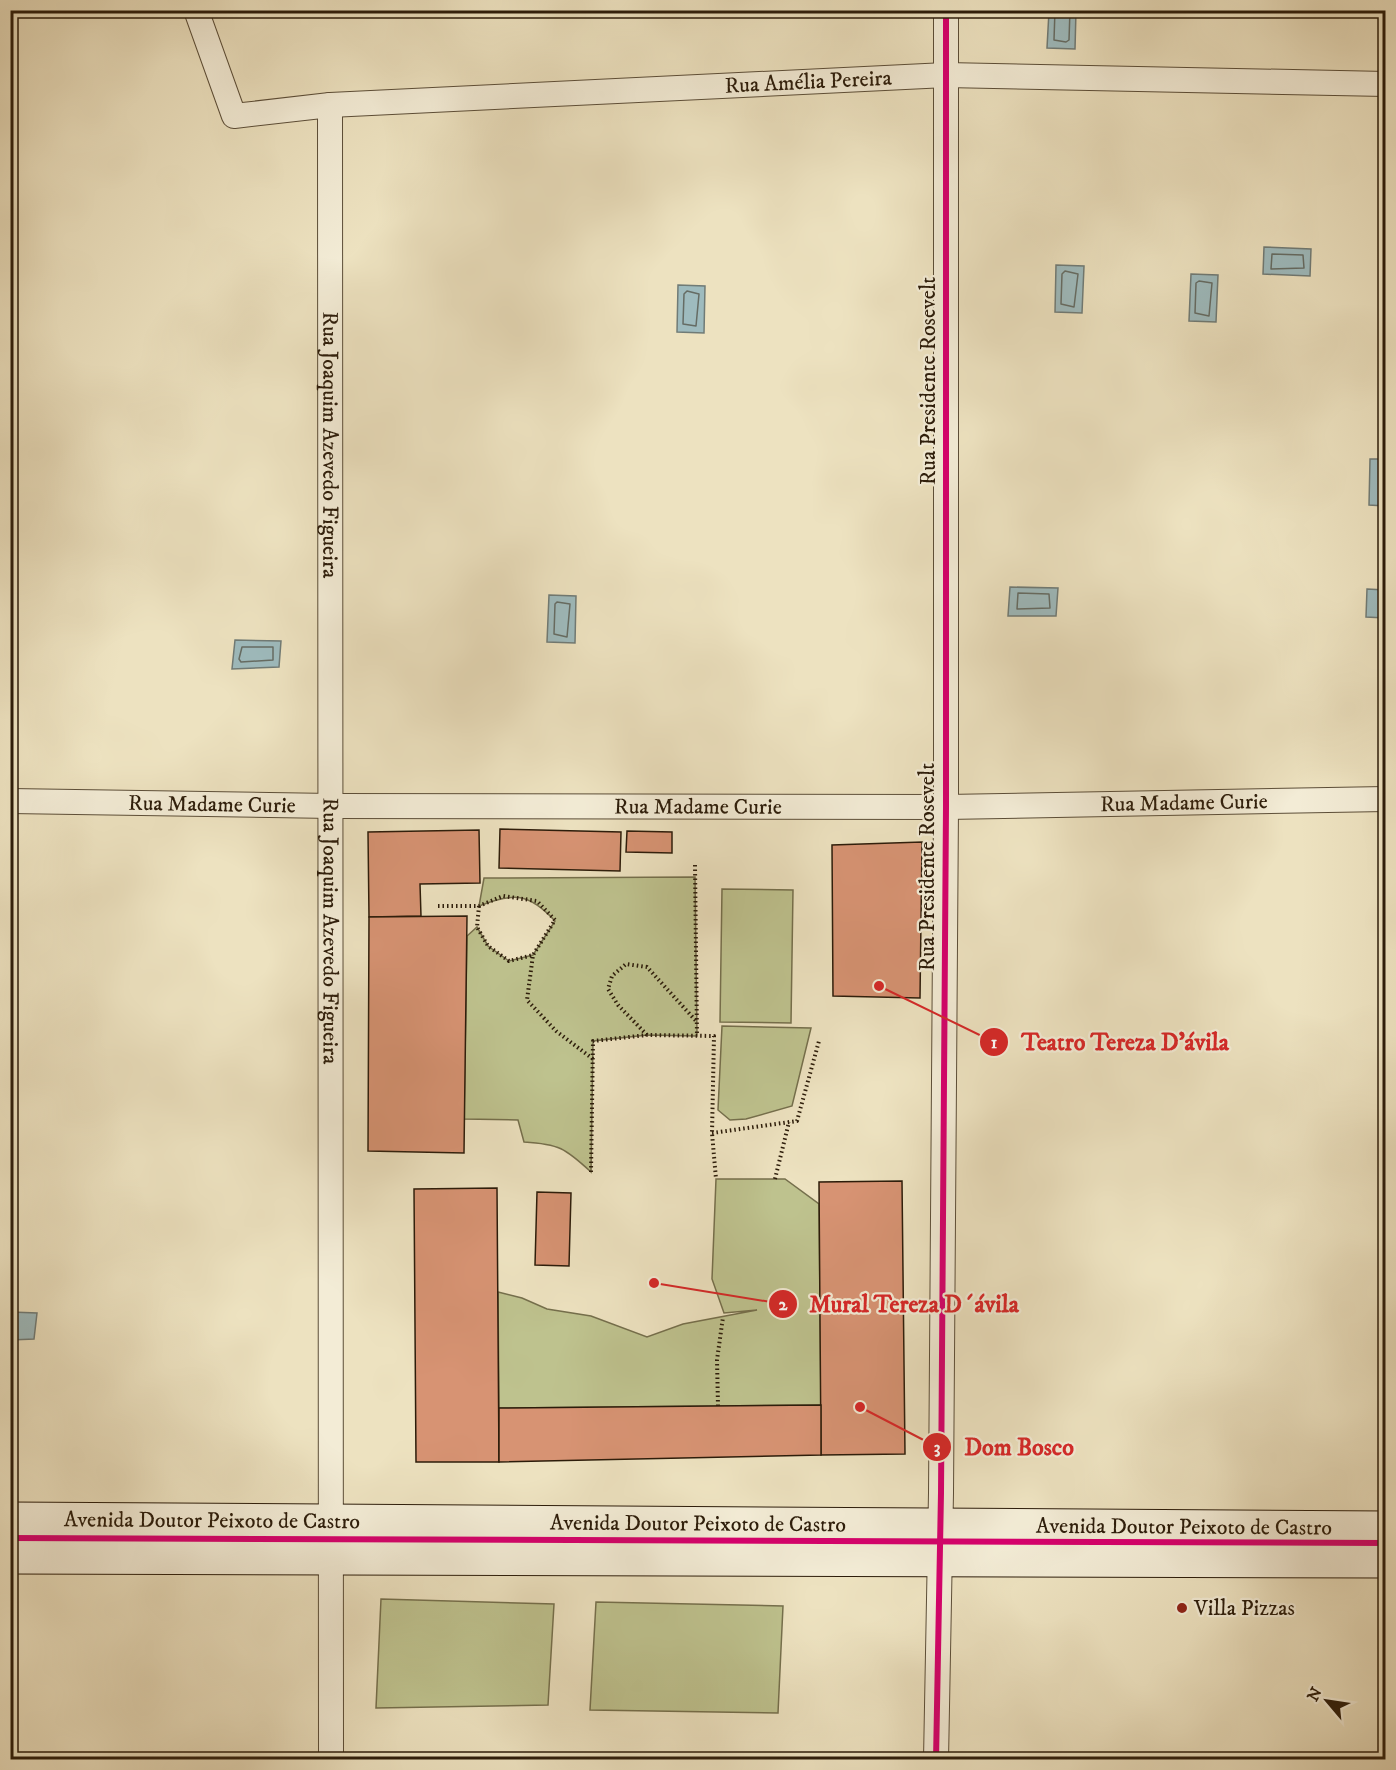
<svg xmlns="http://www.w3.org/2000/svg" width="1396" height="1770" font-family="'IM FELL DW Pica',serif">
<rect width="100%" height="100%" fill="#ede2c0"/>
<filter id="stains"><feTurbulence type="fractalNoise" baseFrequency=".00333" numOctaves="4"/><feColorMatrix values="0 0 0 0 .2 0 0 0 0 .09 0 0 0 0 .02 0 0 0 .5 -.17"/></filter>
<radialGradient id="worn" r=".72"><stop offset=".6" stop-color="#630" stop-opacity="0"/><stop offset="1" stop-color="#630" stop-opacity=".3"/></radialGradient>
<g fill="#bec28e" stroke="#756f4c" stroke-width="1.5">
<path d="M695 877 697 1036 647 1035 593 1041 591 1172C565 1148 559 1144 524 1142L518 1120 464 1119 467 936 477 927 488 946 509 961 533 955 555 921C529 893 514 892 479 906L484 878Z"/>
<path d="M722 889 793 890 791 1023 720 1022Z"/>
<path d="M722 1026 811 1028 792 1106 746 1119 730 1120 718 1110Z"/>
<path d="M716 1179H785L819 1204 821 1405 499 1408 498 1292 522 1298 547 1309 591 1316 647 1337 683 1324 757 1310 724 1313 712 1279Z"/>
<path d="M381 1599 554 1604 548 1705 376 1708Z"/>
<path d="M596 1602 783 1606 778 1713 590 1710Z"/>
</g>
<g fill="#9ebbbe" stroke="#707b76" stroke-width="1.5">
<path d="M1049 11H1076L1075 49 1047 48Z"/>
<path d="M1264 247 1311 249 1310 276 1263 274Z"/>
<path d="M1056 265 1084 266 1082 313 1055 312Z"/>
<path d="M1191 274 1218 275 1216 322 1189 321Z"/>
<path d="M678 285 705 286 704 333 677 332Z"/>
<path d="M1370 459H1385V506L1369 505Z"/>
<path d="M1010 587 1058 588 1056 616H1008Z"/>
<path d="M1367 589 1385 590V618L1366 617Z"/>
<path d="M549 595 576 596 575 643 547 642Z"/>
<path d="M235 640 281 641 279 667 232 669Z"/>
<path d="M11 1312 37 1313 34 1339 11 1340Z"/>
</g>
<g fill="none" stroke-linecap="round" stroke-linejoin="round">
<g stroke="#656c64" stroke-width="1.5">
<path d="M1055 10 1054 40 1066 42 1069 40 1070 10"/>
<path d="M1272 254 1303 255 1304 268 1271 269Z"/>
<path d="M1065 271 1078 274 1074 307 1061 304 1062 274Z"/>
<path d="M1199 281 1212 283 1209 316 1195 313 1196 283Z"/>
<path d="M687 291 699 294 696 326 683 324 684 294Z"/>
<path d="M1018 593 1049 594 1050 608 1017 609Z"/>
<path d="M557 602 570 604 567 637 554 634 555 604Z"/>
<path d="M242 647H273V660L241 662 239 659Z"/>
</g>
</g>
<g fill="#d79373" stroke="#2c1c0a" stroke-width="1.5">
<path d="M500 829 621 832 620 871 499 868Z"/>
<path d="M479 830 480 883 420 884 421 916 369 917 368 832Z"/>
<path d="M627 831 672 832V853L626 852Z"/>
<path d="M922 842 920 998 833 996 832 845Z"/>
<path d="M467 916 464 1153 368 1151 369 917Z"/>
<path d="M902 1181 905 1454 821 1455 819 1182Z"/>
<path d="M497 1188 499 1462H416L414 1189Z"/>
<path d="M537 1192 571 1193 569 1266 535 1265Z"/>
<path d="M821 1405V1455L499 1462V1408Z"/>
</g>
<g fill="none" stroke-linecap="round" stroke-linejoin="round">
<g stroke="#5c4e38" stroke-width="26">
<g id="street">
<path id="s1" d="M196 10 234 116 330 105 946 75 1386 84"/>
<path id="s2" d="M330 105 331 1760"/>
<path id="s3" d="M10 801 332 806 946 807 1386 799"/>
<path d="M936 1760 941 1493 946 807V10"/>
</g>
</g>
<g stroke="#2c1c0a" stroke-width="35">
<g id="secondary">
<path id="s4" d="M10 1519 1386 1528"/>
<path d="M10 1557 1386 1561"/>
</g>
</g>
<g stroke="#2c1c0a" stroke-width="4" stroke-dasharray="1.5 3" stroke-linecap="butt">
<path d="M695 865 697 1036"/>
<path d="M438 906H479L503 896 537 901 555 920 533 955 527 1000 556 1031 593 1059"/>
<path d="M479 906 477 927 488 946 509 961 533 955"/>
<path d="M647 1035 618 1005 608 989 612 976 626 964 647 967 697 1022"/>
<path d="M712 1133 797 1121 819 1041"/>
<path d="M591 1172 593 1041 647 1035 714 1036 712 1133 716 1179"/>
<path d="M775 1179 789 1122"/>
<path d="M718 1406 717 1360 723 1317"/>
</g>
<use href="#street" stroke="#f3ecd6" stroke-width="24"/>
<use href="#secondary" stroke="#f3ecd6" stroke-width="33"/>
<g stroke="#f3ecd6" stroke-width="10">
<g id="cycleway">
<path d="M10 1538 1386 1543"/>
<path d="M936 1760 941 1493 946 807V10"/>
</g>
</g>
<use href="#cycleway" stroke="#d6006c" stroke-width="6"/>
</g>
<circle fill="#8f2418" stroke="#f3ecd6" stroke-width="2" cx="1182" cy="1608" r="6"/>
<g text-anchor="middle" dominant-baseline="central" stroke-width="4.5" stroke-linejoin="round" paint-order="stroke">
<g font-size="22" fill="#2c1c0a" stroke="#f3ecd6">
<text stroke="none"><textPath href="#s1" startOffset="688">Rua Amélia Pereira</textPath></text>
<text transform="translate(928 381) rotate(-90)">Rua Presidente Rosevelt</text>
<text stroke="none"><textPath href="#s2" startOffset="340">Rua Joaquim Azevedo Figueira</textPath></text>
<text stroke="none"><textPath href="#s3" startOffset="1174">Rua Madame Curie</textPath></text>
<text stroke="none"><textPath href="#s3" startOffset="202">Rua Madame Curie</textPath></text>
<text stroke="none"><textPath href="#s3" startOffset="688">Rua Madame Curie</textPath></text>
<text transform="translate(927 867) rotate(-90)">Rua Presidente Rosevelt</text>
<text stroke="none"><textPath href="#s2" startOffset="826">Rua Joaquim Azevedo Figueira</textPath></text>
<text stroke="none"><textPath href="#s4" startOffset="202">Avenida Doutor Peixoto de Castro</textPath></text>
<text stroke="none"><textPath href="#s4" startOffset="688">Avenida Doutor Peixoto de Castro</textPath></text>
<text stroke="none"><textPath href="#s4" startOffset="1174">Avenida Doutor Peixoto de Castro</textPath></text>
</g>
<g font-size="22" fill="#2c1c0a" stroke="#f3ecd6" text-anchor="start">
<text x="1194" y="1608">Villa Pizzas</text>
</g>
</g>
<path fill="none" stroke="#d62828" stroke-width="2" d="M879 986L994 1042M654 1283L783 1304M860 1407L937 1447"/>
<g fill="#d62828" stroke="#f3ecd6" stroke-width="2">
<circle cx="879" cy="986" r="6"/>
<circle cx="654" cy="1283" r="6"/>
<circle cx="860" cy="1407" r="6"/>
<circle cx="994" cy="1042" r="15"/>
<circle cx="783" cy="1304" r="15"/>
<circle cx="937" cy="1447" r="15"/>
</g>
<g font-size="18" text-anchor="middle" font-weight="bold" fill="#fff">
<text x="994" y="1048">1</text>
<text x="783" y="1310">2</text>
<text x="937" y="1453">3</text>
</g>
<g font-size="24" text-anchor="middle" font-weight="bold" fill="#d62828" stroke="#f3ecd6" stroke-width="4.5" stroke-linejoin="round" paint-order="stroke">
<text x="1125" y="1050">Teatro Tereza D'ávila</text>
<text x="914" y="1312">Mural Tereza D´ávila</text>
<text x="1019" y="1455">Dom Bosco</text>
</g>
<rect width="1396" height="1770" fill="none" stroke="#ede2c0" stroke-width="36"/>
<rect x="12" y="12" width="1372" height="1746" fill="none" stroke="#2c1c0a" stroke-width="3"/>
<rect x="18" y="18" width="1360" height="1734" fill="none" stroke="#2c1c0a" stroke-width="1.5"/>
<g transform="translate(1327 1701) rotate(299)" stroke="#f3ecd6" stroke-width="4.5" paint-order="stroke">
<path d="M0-4.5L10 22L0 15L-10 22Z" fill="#2c1c0a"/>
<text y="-9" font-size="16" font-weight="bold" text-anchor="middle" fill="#2c1c0a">N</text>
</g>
<rect width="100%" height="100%" filter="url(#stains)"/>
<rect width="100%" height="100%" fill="url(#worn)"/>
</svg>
